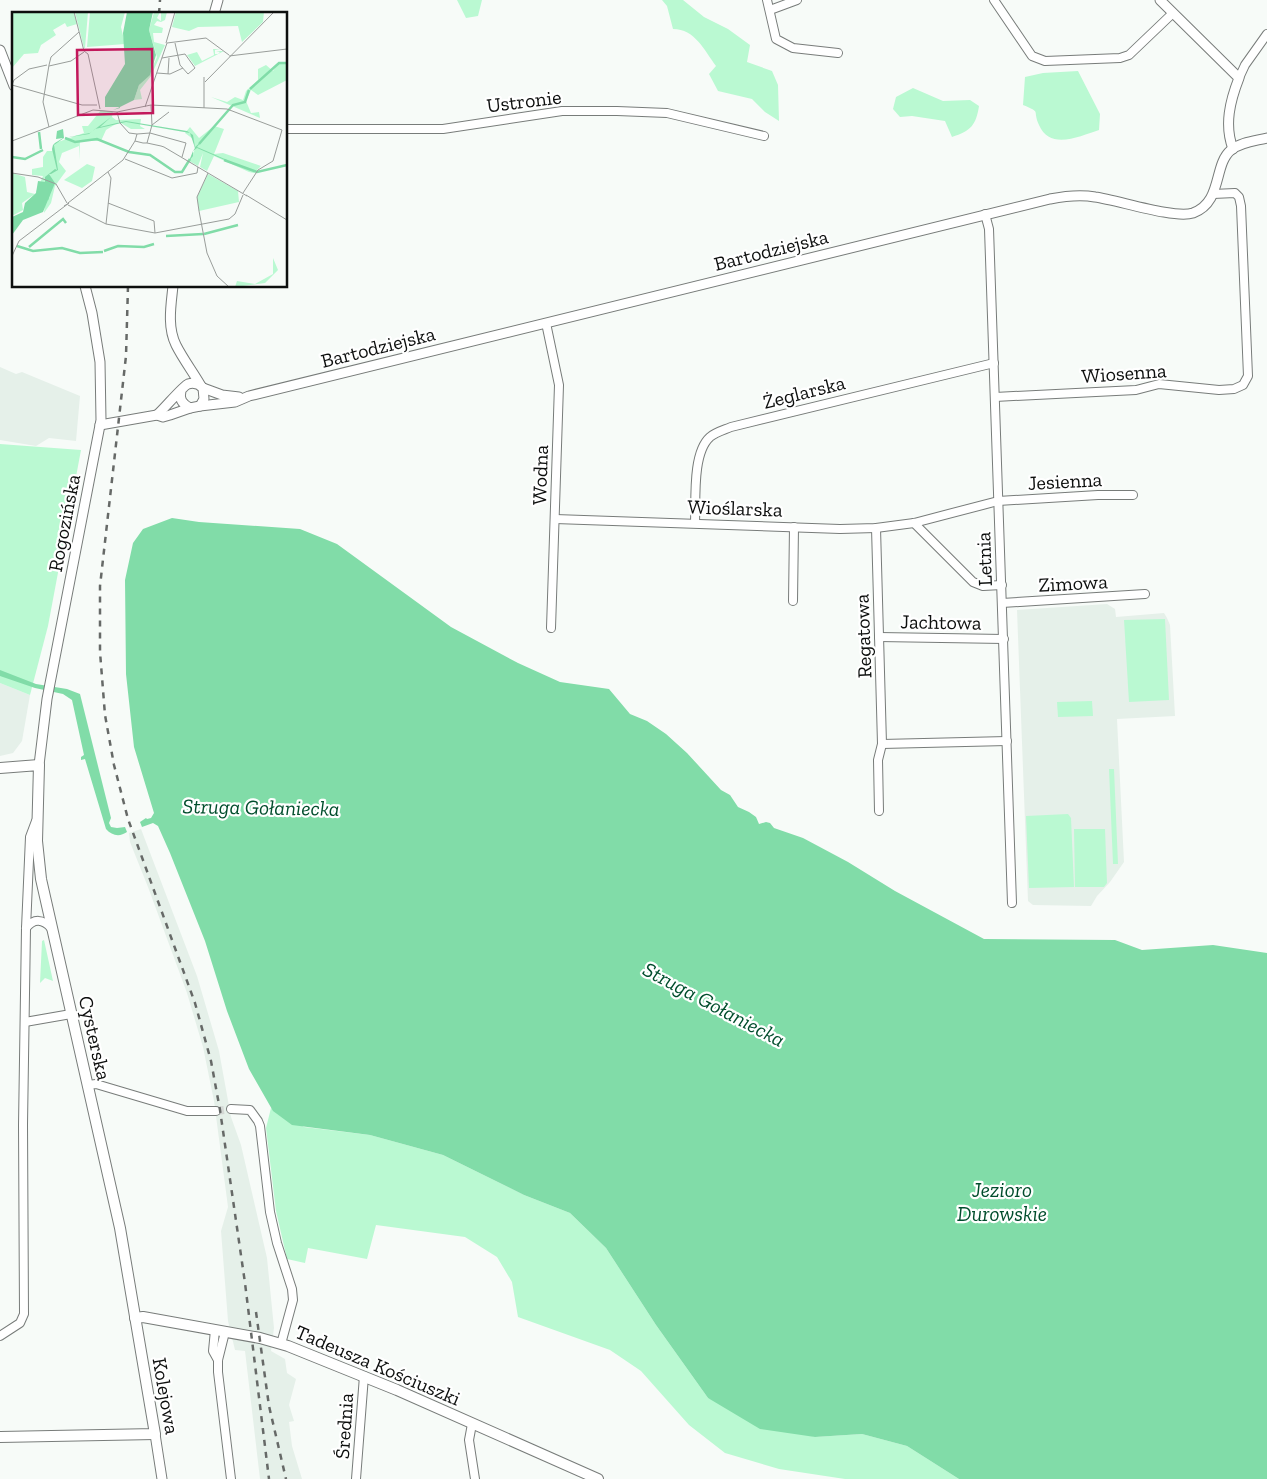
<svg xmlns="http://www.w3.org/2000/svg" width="1267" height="1479" font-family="'Zilla Slab',serif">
<rect width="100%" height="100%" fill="#f7fbf8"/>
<g fill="#e5f0e9">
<path d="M0 367 16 374 22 372 80 396 76 441 49 438 36 446 0 440Z"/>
<path d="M1107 604 1115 609 1116 617 1164 613 1167 618 1170 625 1175 716 1117 719 1124 862 1110 882 1097 896 1091 906 1033 905 1028 901 1017 610Z"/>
<path d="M0 683 30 695 22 741 13 753 0 756Z"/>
<path d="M141 829 197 976 219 1051 231 1117 241 1145 267 1258 274 1328 271 1351 285 1359 287 1373 296 1379 289 1405 294 1421 289 1422 292 1446 302 1479H260L245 1351 235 1350 228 1321 221 1231 228 1207 214 1101 203 1047 187 993 148 887 130 842 129 833Z"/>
</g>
<g fill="#baf9d2">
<path d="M457 0H482L478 16 466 18Z"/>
<path d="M662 0H683L704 17 728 29 750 45 747 62 772 71 778 85 779 121 765 112 752 99 718 91 709 74 716 66C704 50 695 29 673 29L667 6Z"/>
<path d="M1078 71 1100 114 1099 130C1080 136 1050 151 1039 125 1032 109 1042 113 1023 105L1025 77 1043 73Z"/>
<path d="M913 88 943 101 970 100 979 106C976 125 971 131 952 137L945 121 912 116 900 117 893 109 896 97Z"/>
<path d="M0 444 81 450 48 626 30 695 0 683Z"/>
<path d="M1165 619 1169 700 1129 702 1124 620Z"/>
<path d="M1092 701 1093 716 1058 717 1057 702Z"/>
<path d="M1109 769H1114L1118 864H1113Z"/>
<path d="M1068 814 1071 818 1074 887 1029 888 1026 816Z"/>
<path d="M1074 829H1105L1107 883 1104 887H1075Z"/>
<path d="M44 940 53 981 45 978 40 983 42 941Z"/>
<path d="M271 1108 304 1127 370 1135 443 1155 524 1195 570 1213 606 1248 656 1325 708 1398 815 1437 862 1434 907 1446 959 1479H845L779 1469 725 1453 689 1425 641 1371 610 1350 518 1317 512 1282 497 1257 465 1237 376 1225 367 1259 308 1248 305 1263 287 1259 276 1211 266 1128Z"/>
</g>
<g fill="#81dca8">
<path d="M172 518 199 522 300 529 337 544 451 627 518 663 560 682 609 689 630 714 647 721 666 734 687 753 721 790 730 795 738 807 749 812 756 817 759 824 766 822 770 823 774 828 803 838 848 862 895 891 984 939 1115 940 1142 950 1213 945 1267 953V1479H959L907 1446 862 1434 815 1437 760 1429 708 1398 656 1325 606 1248 570 1213 524 1195 443 1155 370 1135 292 1125 273 1111 249 1069 227 1011 205 941 170 853 158 826 153 823 142 827 140 822 146 818 147 819 151 818 154 813 134 747 126 674 125 580 133 543 143 529Z"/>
<path d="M0 670 36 684 67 689 80 694 111 818 109 823 111 827 117 828 125 827 127 832C120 837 112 836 106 829L85 759 81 760V757L84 755 72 700 63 694 35 688 0 676Z"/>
</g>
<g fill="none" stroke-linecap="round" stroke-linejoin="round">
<path stroke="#d4d8d5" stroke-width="8" stroke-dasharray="8 4" stroke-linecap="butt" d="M216 1111 231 1109"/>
<g stroke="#787c7a" stroke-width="10">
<g id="minor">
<path d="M767 0 776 39 793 48 838 53"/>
<path d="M994 0 1032 56 1045 61 1120 58 1129 55 1173 13"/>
<path d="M770 10 797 0"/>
<path d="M1239 78 1245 65 1267 34"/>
<path d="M286 129H443L562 111H617L667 113 764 136"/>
<path d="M985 214 989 229 1012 903"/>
<path d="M546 323 559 385 551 628"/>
<path d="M995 397 1136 390 1159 384 1219 390 1234 389 1243 385 1248 376 1241 206 1239 197 1235 193 1213 194"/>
<path d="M555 519 840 529 876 528 914 523 998 501 1098 495H1133"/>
<path d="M695 523C696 500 692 453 710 437 716 432 724 430 731 427L994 363"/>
<path d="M914 523 973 582 983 586 1002 585"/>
<path d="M876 528 882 744 878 760 879 811"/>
<path d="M793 601 794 527"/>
<path d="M1002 603 1145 594"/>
<path d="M879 637 1004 639"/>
<path d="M882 744 1007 741"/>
<path d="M26 928C34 918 43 919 51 928"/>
<path d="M25 1022 71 1014"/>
<path d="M88 1085 96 1084 187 1111H216"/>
<path d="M231 1109 250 1110 258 1121 260 1126 270 1212 277 1243 292 1289 293 1300 281 1344"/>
<path d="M215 1330 213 1351 218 1360"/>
<path d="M225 1332 218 1360V1372L231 1479"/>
<path d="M0 1336 20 1323 24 1314 23 1125 26 928 30 837 36 821"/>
<path d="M472 1424 469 1440 475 1479"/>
<path d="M356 1479 364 1376"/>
</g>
</g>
<g stroke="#787c7a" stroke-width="11">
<g id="tertiary">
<path d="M1160 0 1239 78C1230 101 1224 125 1233 149"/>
<path d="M214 14 218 0"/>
<path d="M0 50 14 86"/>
<path d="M173 286C171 305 167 327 176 345 183 359 193 372 201 386"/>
<path d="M203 388 222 395 239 397"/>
<path d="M200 406 235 402 249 396 1050 199C1065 196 1080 194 1095 197 1118 200 1174 219 1193 213 1223 202 1213 165 1231 150 1241 142 1255 141 1267 138"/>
<path d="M157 415C164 409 183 386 188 384 194 382 199 384 203 388L204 399 200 406 190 408C182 404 179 399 181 391"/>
<path d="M100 425 157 415 163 417 170 415 190 408"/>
<path d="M39 765 47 699 101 420 100 362 92 313 85 286"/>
<path d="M155 1434 162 1479"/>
</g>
</g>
<g stroke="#787c7a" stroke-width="12">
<g id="secondary">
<path d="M0 768 39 765 37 841 41 879 120 1228 155 1434 0 1437"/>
<path d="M135 1318 143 1317 260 1338 288 1346 397 1390 598 1479"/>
</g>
</g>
<use href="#minor" stroke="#fff" stroke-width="8"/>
<use href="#tertiary" stroke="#fff" stroke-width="9"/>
<use href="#secondary" stroke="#fff" stroke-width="10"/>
<g stroke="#666967" stroke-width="2.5" stroke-dasharray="6 6" stroke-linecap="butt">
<path d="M159 14 160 0"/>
<path d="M128 286 126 356 100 586V652L105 715 114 765 128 819 195 1003 211 1061 220 1110 245 1283 269 1479"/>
<path d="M256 1312 269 1406 286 1479"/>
</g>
</g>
<g text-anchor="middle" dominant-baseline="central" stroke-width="4.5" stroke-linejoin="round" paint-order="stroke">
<g font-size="20" fill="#0d0f0e" stroke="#fff">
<text transform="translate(524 101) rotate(-7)">Ustronie</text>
<text transform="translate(771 250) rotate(-14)">Bartodziejska</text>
<text transform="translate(378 347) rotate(-14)">Bartodziejska</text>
<text transform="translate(1124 373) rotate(-4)">Wiosenna</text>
<text transform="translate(804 392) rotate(-14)">Żeglarska</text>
<text transform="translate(540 475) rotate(-88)">Wodna</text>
<text transform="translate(1065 481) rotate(-3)">Jesienna</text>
<text transform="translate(735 508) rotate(2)">Wioślarska</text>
<text transform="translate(64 523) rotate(-79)">Rogozińska</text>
<text transform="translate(984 559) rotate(-92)">Letnia</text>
<text transform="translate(1073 583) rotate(-3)">Zimowa</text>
<text transform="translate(941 622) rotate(1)">Jachtowa</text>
<text transform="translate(863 636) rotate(-92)">Regatowa</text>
<text transform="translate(95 1038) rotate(77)">Cysterska</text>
<text transform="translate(378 1365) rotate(23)">Tadeusza Kościuszki</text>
<text transform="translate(166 1396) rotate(80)">Kolejowa</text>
<text transform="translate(344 1426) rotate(-86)">Średnia</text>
</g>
<g font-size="21" font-style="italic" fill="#004d2c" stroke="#fff">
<text transform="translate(261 807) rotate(1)">Struga Gołaniecka</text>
<text transform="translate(714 1004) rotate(28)">Struga Gołaniecka</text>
<text x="1002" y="1189">Jezioro<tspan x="1002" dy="24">Durowskie</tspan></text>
</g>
</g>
<g transform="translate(12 12)">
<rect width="275" height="275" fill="#f7fbf8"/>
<path d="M0 0H62L65 12 55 15 53 11 41 18 44 23 29 33 26 41 12 42 0 56ZM63 0H76L73 36H72ZM78 0H113L109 15 113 32 75 35ZM142 0H148L145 6 149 9V0H155L153 8 149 10 145 9 142 13 151 16 150 21H141L142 30 153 33 139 64 128 78 130 87 122 88 127 73 138 60 145 45 137 18ZM164 0H252L251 10 230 30 226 14 186 15 177 19 160 15ZM201 37H208L203 38V42H206L208 40 204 39H212L183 54 175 43 185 40 190 49 202 43ZM267 50H275V68L246 83 239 78 234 89 239 101 247 100 248 106 199 85 215 90 223 85 231 88 234 79 246 68V57L254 53 261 59ZM89 98 101 100 100 105 104 108 129 107 128 114 133 117H119L107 110 94 118 89 129H68L67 148V134L50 141 47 150 54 159 43 174 39 191 32 201 33 192 24 180 31 164 20 163V157L31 155V145L35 139H40L43 131 72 121 70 114H76ZM202 114 212 117 202 142 211 141 249 154 242 161 237 160 202 144 195 159 188 155 191 141 186 154 177 149 183 137 181 127 173 121 178 115 187 126ZM75 152 83 155 80 169 70 176 52 168ZM0 161 13 165 15 180 23 182 10 191 11 198 0 204ZM196 162 226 179 227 190 187 199 185 185ZM261 246 266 258 253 271 223 275 225 269 243 272 261 262Z" fill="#baf9d2"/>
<path d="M115 0H141L137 18 144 43 138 63 127 73 122 88 108 95H93V85L113 52 111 21ZM108 95V96L101 98 99 105 88 115 109 110 114 109 175 119 181 123 183 135 190 129 185 135 215 148V149L185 136 181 139V144L177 149 181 139 183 136 178 121 114 110 83 117 77 122 52 126 42 133 46 158 39 162H37L43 171 31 200 11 208 0 223V205L11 200 13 191 24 181 26 169 33 170V165L43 157 45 158 40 137 41 133 43 131 51 126 44 127 45 119 51 117 52 126 78 121 99 105 101 98Z" fill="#81dca8"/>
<path fill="none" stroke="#81dca8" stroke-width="2.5" d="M238 77 267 51H275M27 120 29 137M53 126 63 130 85 127 117 140 138 143 163 160H170L178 147M187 132 221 93 233 90 237 78M0 145 13 147 31 138M212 148 245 160 275 153M35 188 39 172M192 222 226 213M154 224 191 222M5 234 21 239 50 236 68 241 91 240M17 235 51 207 54 211M92 239 106 234 132 235 142 232"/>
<path fill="none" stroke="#999d9a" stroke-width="1" d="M62 0 72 39 76 42 88 97M154 31 163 0M155 31 194 26 217 43M163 31 168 53 176 62 183 56M217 44 275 37M150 46 173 42 183 56M37 53 31 90 37 115M37 53 39 45 67 20M37 54 59 49 72 40M145 61 158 62 171 56M156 62 157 46M193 70 262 0M0 73 70 93H85M0 73 2 68 17 57 35 53M139 93 215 97 270 118M133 95 155 31M192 96V65M140 113 157 100M125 122 138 121 174 131 170 145M0 129 81 98 105 100M135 131 140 113 139 93 105 100 108 111 117 121 125 122 123 129 131 131H135L149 134 152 135 235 184M113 147 160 166 185 161 186 155M0 161 26 165 44 172 55 191M196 161 185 185 187 199 195 241 205 264 217 275M231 181 246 158 261 149 270 118M234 183 275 208M56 191 111 148 123 129M96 191 142 209 143 221M56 193 94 212 143 221 217 207 223 202 231 183M94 212 99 166 96 160M0 244 7 229 57 191 52 194"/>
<path fill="#c2185b" fill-opacity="0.15" stroke="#c2185b" stroke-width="2.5" d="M140 37 141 101 66 103 65 38Z"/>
<rect width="275" height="275" fill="none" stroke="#0d0f0e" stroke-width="2.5"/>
</g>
</svg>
